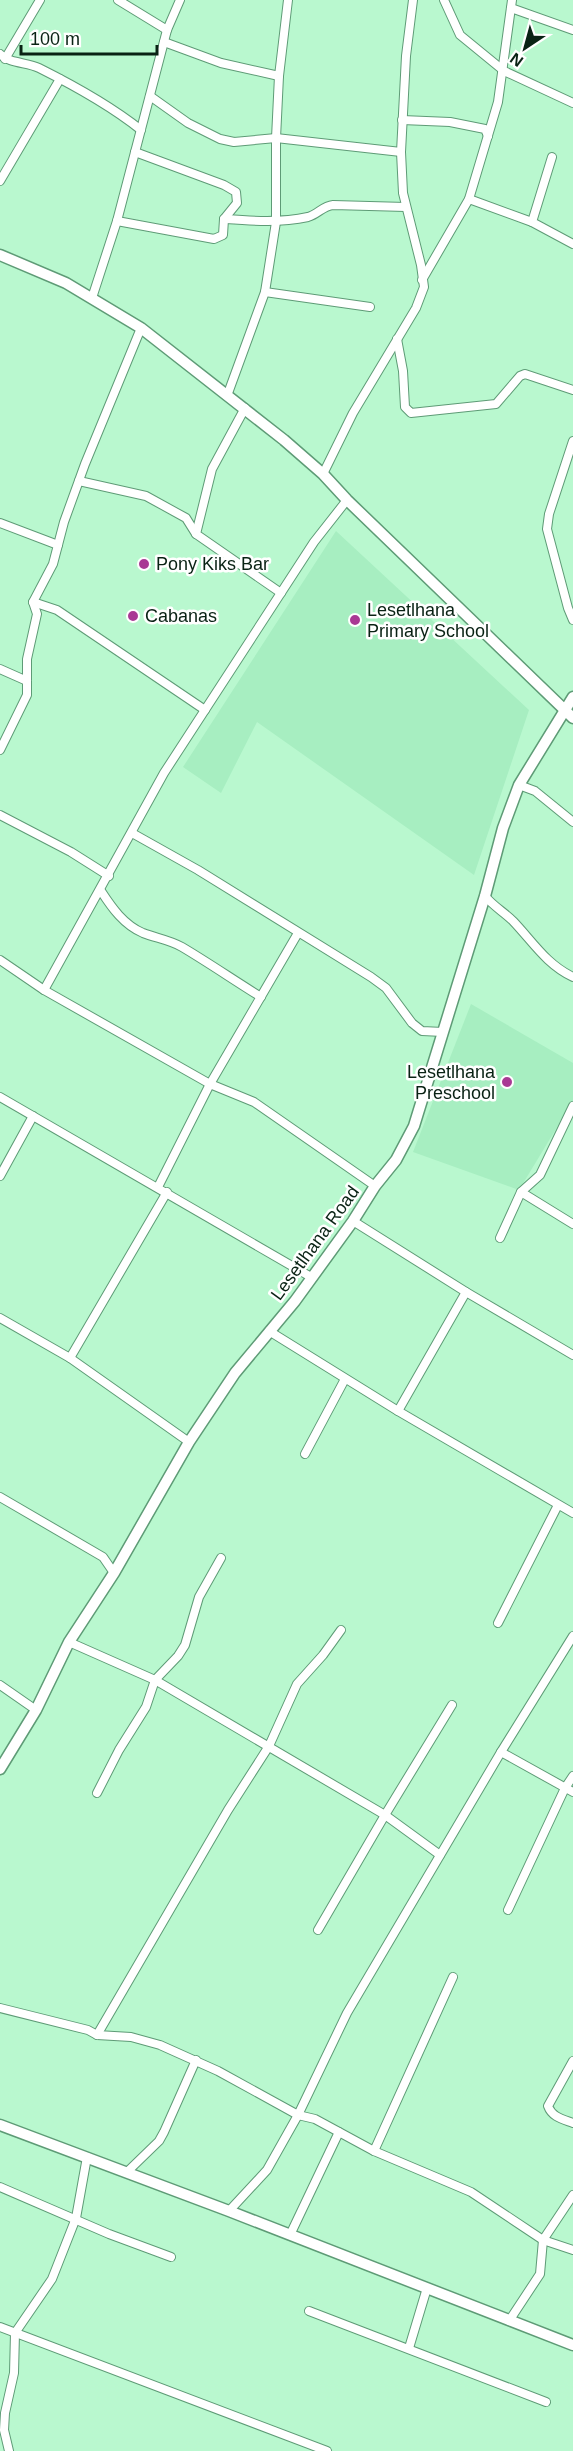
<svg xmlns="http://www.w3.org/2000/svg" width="573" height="2451" font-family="Arial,sans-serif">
<rect width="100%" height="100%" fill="#b9f8cf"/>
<g fill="#a7eec1">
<path d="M336 531 529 710 474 875 257 722 221 793 183 767Z"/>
<path d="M471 1004 573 1063V1101L519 1190 413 1152Z"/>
</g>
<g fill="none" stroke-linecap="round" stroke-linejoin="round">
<g stroke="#5e9b76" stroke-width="10">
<g id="minor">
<path d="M118 0 167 30"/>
<path d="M444 0 460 35 504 71 573 103"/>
<path d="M511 8 573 30"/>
<path d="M164 42 221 63 279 76 288 0"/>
<path d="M0 54C10 64 27 62 39 68 73 85 111 106 141 130"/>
<path d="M5 59 40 0"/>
<path d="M150 96 188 123 220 139 234 142 276 138 401 152"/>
<path d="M402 120 450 122 485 129 488 136"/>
<path d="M552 157 532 222 573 244"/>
<path d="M0 181 60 79"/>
<path d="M469 199 532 222"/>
<path d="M224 219C253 221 280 223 308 217 318 214 323 206 333 205L406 207"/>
<path d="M117 221 214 239 223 235 224 219 237 203 236 192 224 185 135 152"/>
<path d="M422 280 469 199 498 102 512 0"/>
<path d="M265 292 370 307"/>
<path d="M92 298 117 221 167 30 180 0"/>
<path d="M397 339 403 371 405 407 411 413 496 404 520 376 525 374 573 390"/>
<path d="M227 396 265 292 276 222V138L279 76"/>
<path d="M245 408 212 469 196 534 281 593"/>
<path d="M573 441 549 514 547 529 568 608 573 620"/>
<path d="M323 474 353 413 416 308 424 287 421 265 403 193 401 152 406 56 413 0"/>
<path d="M79 481 146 496 186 518 196 534"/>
<path d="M0 523 58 545"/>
<path d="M33 602 57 610 205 710"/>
<path d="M0 669 27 681"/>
<path d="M0 750 27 695V659L37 614 33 602 53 564 64 522 85 464 141 328"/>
<path d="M519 785 535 791 573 822"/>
<path d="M0 815 71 852 109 876"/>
<path d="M132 833 198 870 371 977 386 988 412 1023 422 1031 443 1032"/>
<path d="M101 891C112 908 124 925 143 933 156 938 170 940 182 947 209 963 235 981 261 997"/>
<path d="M485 896C493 906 504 912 513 921 533 942 546 964 573 977"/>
<path d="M0 960 44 990 210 1084 254 1102 375 1186"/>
<path d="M44 990 164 773 314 542 347 500"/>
<path d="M0 1097 311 1277"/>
<path d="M0 1176 33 1116"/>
<path d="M158 1187 210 1084 298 933"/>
<path d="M521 1192 573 1224"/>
<path d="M353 1221 466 1292 573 1355"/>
<path d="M500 1238 521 1192 540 1175 573 1106"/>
<path d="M0 1318 70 1358 189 1442"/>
<path d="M269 1331 398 1411 573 1513"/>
<path d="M70 1358 167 1192"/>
<path d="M398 1411 466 1292"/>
<path d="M305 1454 345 1379"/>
<path d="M0 1497 103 1557 114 1573"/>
<path d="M498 1623 558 1505"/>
<path d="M69 1642 155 1680 385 1815 440 1855"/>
<path d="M0 1685 36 1710"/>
<path d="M501 1752 573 1792"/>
<path d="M97 1793 119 1750 146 1707 155 1680 178 1656 185 1645 199 1597 221 1558"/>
<path d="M508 1910 565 1788 573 1776"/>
<path d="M318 1930 385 1815 452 1705"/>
<path d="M0 2008 88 2030 97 2035 131 2037 160 2045 218 2071 298 2115 315 2119 374 2151 471 2192 543 2240 573 2250"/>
<path d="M97 2035 228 1810 269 1746 297 1684 323 1655 341 1630"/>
<path d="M573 2061 548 2106C552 2117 562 2119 573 2123"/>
<path d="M374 2151 453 1977"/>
<path d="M127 2172 159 2141 164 2132 196 2060"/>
<path d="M0 2187 109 2234 171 2257"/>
<path d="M229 2211 267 2170 298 2115 347 2013 501 1752 573 1636"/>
<path d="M290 2235 339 2132"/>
<path d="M309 2311 546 2402"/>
<path d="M509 2321 540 2274 543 2240 573 2195"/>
<path d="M0 2327 327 2451"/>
<path d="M409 2348 427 2288"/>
<path d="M9 2451 4 2430 5 2413 14 2373 15 2333 52 2279 76 2218 87 2157"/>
</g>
</g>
<g stroke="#5e9b76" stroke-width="13">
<g id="tertiary">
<path d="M0 255 66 283 141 328 284 440 323 474 347 500 573 718"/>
<path d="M0 1769 36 1710 69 1642 114 1573 189 1442 235 1373 295 1301 353 1221 375 1186 396 1160 414 1126 485 896 503 828 519 785 573 697"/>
<path d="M0 2125 229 2211 573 2345"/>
</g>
</g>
<use href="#minor" stroke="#fff" stroke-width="8"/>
<use href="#tertiary" stroke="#fff" stroke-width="10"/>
</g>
<g fill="#a93994" stroke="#fff" stroke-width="2">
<circle cx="144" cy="564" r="6"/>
<circle cx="133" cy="616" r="6"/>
<circle cx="355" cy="620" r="6"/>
<circle cx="507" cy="1082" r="6"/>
</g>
<g text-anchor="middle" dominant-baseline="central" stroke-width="5" stroke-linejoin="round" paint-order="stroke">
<g font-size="18" fill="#092214" stroke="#fff" text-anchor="start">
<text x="156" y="564">Pony Kiks Bar</text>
<text x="367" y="610">Lesetlhana<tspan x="367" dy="21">Primary School</tspan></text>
<text x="145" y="616">Cabanas</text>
<text x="495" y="1072" text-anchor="end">Lesetlhana<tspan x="495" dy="21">Preschool</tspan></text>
</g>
<g font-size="18" fill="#092214" stroke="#fff">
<text transform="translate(315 1243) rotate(-54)">Lesetlhana Road</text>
</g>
</g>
<g transform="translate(525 48) rotate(216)" stroke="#ffffff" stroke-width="4.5" paint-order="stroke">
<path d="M0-4.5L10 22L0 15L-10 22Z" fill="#092214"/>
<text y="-9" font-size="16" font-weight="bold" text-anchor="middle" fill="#092214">N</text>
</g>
<path d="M21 45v9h136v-9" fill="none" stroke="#092214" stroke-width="3"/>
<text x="30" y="45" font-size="18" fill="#092214" stroke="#ffffff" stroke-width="4.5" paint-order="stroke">100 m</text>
</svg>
